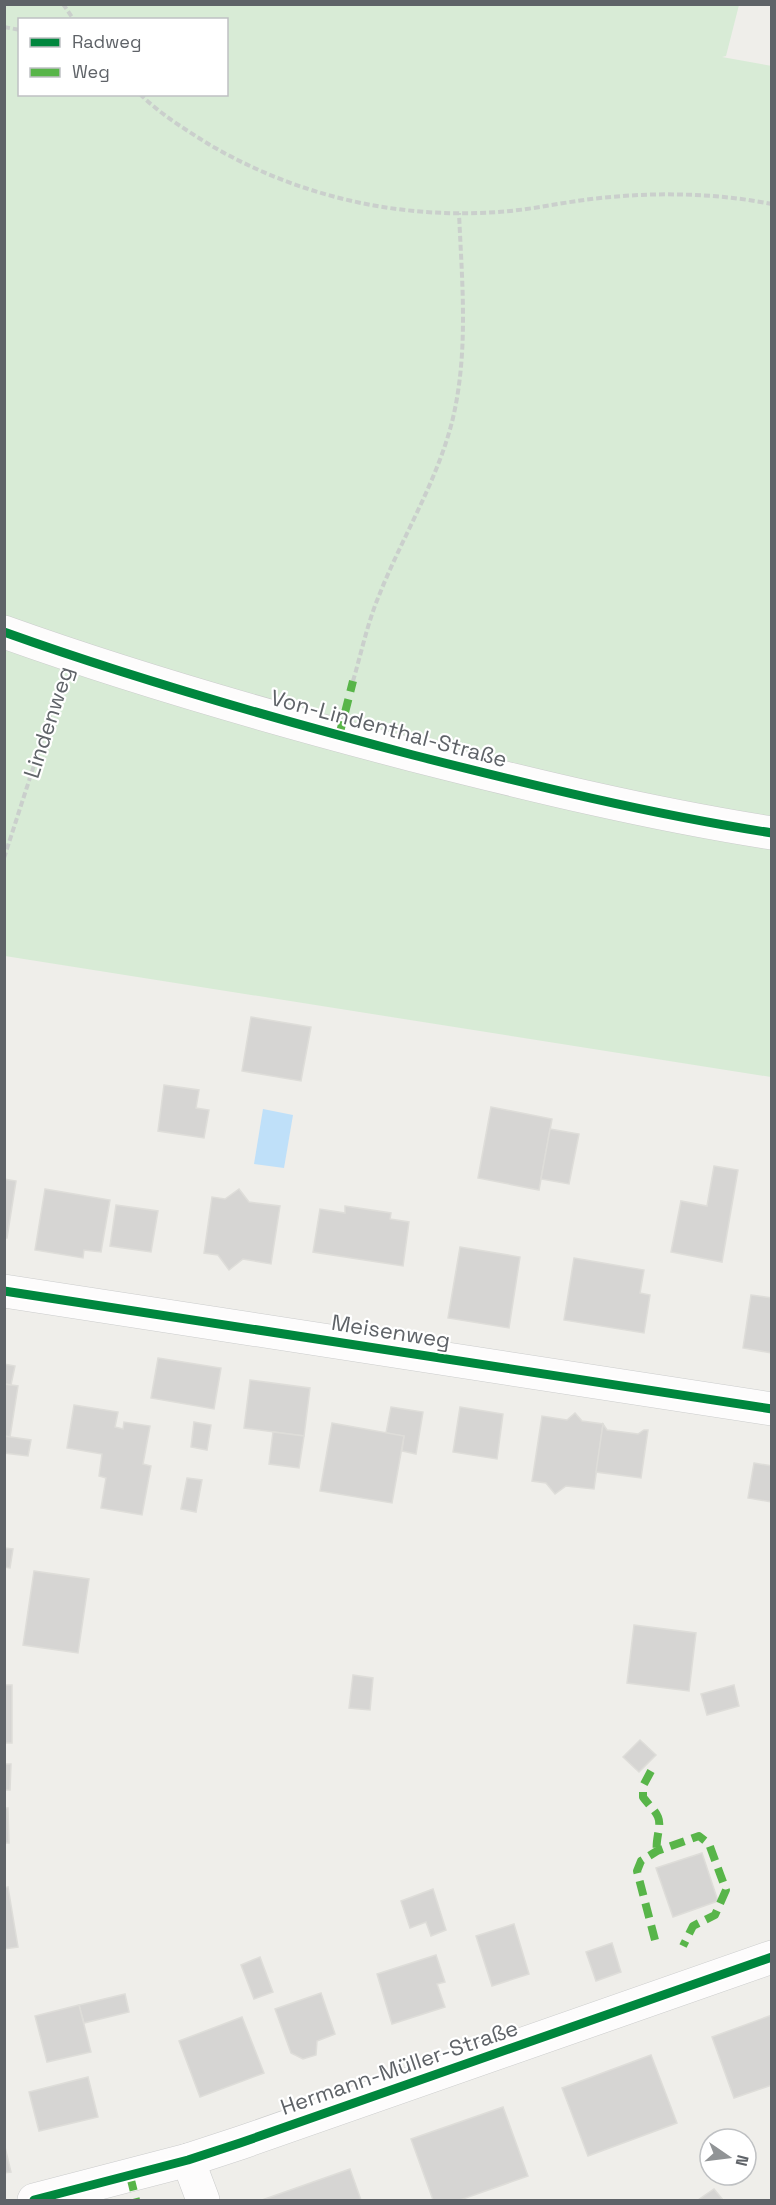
<svg xmlns="http://www.w3.org/2000/svg" width="776" height="2205" font-family="'Space Grotesk',sans-serif">
<rect width="100%" height="100%" fill="#efeeea"/>
<path fill="#d8ebd6" fill-rule="evenodd" d="M4 5H739L726 56 722 57 772 66 771 1077 5 956ZM20 20H226V94H20Z"/>
<path fill="#bfe0f9" d="M263 1109 293 1115 284 1168 254 1164Z"/>
<g fill="#d6d5d3" stroke="#deddd9" stroke-width="1.5">
<path d="M251 1017 311 1027 301 1081 242 1071Z"/>
<path d="M164 1085 199 1090 196 1108 209 1110 204 1138 158 1131Z"/>
<path d="M491 1107 552 1119 539 1190 478 1178Z"/>
<path d="M550 1129 579 1134 569 1184 541 1179Z"/>
<path d="M714 1166 738 1170 722 1262 671 1252 681 1201 707 1206Z"/>
<path d="M4 1179 16 1181 7 1238H4Z"/>
<path d="M45 1189 110 1200 101 1252 84 1250 83 1258 35 1250Z"/>
<path d="M239 1189 249 1202 280 1206 271 1264 243 1259 229 1270 218 1255 204 1253 212 1197 225 1199Z"/>
<path d="M116 1205 158 1211 151 1252 110 1246Z"/>
<path d="M345 1206 391 1213 390 1219 409 1222 403 1266 313 1252 320 1209 345 1213Z"/>
<path d="M460 1247 520 1257 509 1328 448 1318Z"/>
<path d="M574 1258 644 1270 640 1293 650 1295 644 1333 564 1320Z"/>
<path d="M751 1295 772 1298V1353L743 1348Z"/>
<path d="M158 1358 221 1368 214 1409 151 1398Z"/>
<path d="M4 1364 15 1366 11 1385 4 1384Z"/>
<path d="M250 1380 310 1388 304 1436 244 1428Z"/>
<path d="M4 1384 18 1386 10 1437 4 1436Z"/>
<path d="M74 1405 118 1412 115 1427 123 1429 124 1422 150 1426 143 1464 151 1466 142 1515 101 1508 106 1478 99 1476 102 1454 67 1448Z"/>
<path d="M391 1407 423 1412 416 1454 402 1451 404 1436 386 1433Z"/>
<path d="M460 1407 503 1414 497 1459 453 1452Z"/>
<path d="M575 1413 582 1421 603 1424 594 1489 566 1486 555 1494 546 1483 532 1481 542 1416 567 1420Z"/>
<path d="M194 1422 211 1425 207 1450 191 1447Z"/>
<path d="M332 1423 404 1436 392 1503 320 1491Z"/>
<path d="M603 1424 607 1430 638 1434 644 1430H648L641 1478 596 1472Z"/>
<path d="M273 1432 304 1436 299 1468 269 1464Z"/>
<path d="M4 1436 31 1440 28 1456 4 1453Z"/>
<path d="M754 1463 772 1466V1502L748 1498Z"/>
<path d="M187 1478 202 1480 196 1512 181 1509Z"/>
<path d="M4 1548 13 1549 10 1568 4 1567Z"/>
<path d="M34 1571 89 1579 78 1653 23 1645Z"/>
<path d="M634 1625 696 1633 689 1691 627 1683Z"/>
<path d="M353 1675 373 1678 370 1710 349 1708Z"/>
<rect x="4" y="1685" width="8" height="58"/>
<path d="M734 1685 739 1706 707 1715 701 1694Z"/>
<path d="M640 1740 656 1755 639 1772 623 1757Z"/>
<path d="M4 1764H11L10 1790H4Z"/>
<path d="M4 1808H8L9 1843H4Z"/>
<path d="M702 1853 718 1901 673 1917 656 1868Z"/>
<path d="M8 1887 18 1947 4 1949V1888Z"/>
<path d="M433 1889 446 1930 431 1936 426 1922 410 1928 401 1901Z"/>
<path d="M514 1924 529 1974 492 1986 476 1936Z"/>
<path d="M612 1943 621 1972 596 1981 586 1952Z"/>
<path d="M436 1955 445 1982 437 1984 445 2007 392 2024 377 1974Z"/>
<path d="M260 1957 273 1992 254 1999 241 1965Z"/>
<path d="M321 1993 335 2034 317 2041 316 2055 303 2059 291 2053 275 2009Z"/>
<path d="M125 1994 129 2012 84 2023 79 2005Z"/>
<path d="M79 2005 91 2052 47 2062 35 2016Z"/>
<path d="M772 2015V2085L734 2098 712 2037Z"/>
<path d="M242 2017 264 2073 200 2097 179 2041Z"/>
<path d="M651 2055 677 2123 588 2156 562 2088Z"/>
<path d="M88 2077 98 2117 39 2131 29 2092Z"/>
<path d="M503 2107 528 2176 460 2200H433L411 2139Z"/>
<path d="M4 2143 11 2172 4 2173Z"/>
<path d="M350 2169 361 2200H262Z"/>
<path d="M714 2189 723 2200H698Z"/>
</g>
<g fill="none" stroke-linecap="round" stroke-linejoin="round">
<g stroke="#cbcccc" stroke-width="34">
<g id="minor">
<path d="M4 632C138 680 275 719 413 755 531 785 650 814 772 833"/>
<path d="M4 1291 772 1409"/>
<path d="M188 2160 203 2200"/>
<path d="M34 2200 188 2160 240 2143 772 1957"/>
</g>
</g>
<g stroke="#cacfcc" stroke-width="4" stroke-dasharray="6 3" stroke-linecap="butt">
<path d="M63 4 74 20"/>
<path d="M4 27 20 30"/>
<path d="M140 94C160 114 186 130 210 145 301 198 405 221 510 211 540 208 570 201 600 198 657 192 715 193 772 204"/>
<path d="M353 681C361 654 367 625 378 598 401 539 436 484 452 422 469 353 462 283 459 213"/>
<path d="M4 858 59 688"/>
</g>
<use href="#minor" stroke="#fdfcfc" stroke-width="33"/>
<g stroke="#58b549" stroke-width="8" stroke-dasharray="15 8" stroke-linecap="butt">
<path d="M339 736 353 681"/>
<path d="M651 1771 643 1786V1797C647 1803 655 1810 658 1817 662 1826 655 1839 657 1851"/>
<path d="M655 1940 637 1871 641 1861 657 1851 699 1836 709 1844 726 1890 715 1915 693 1926 683 1946"/>
<path d="M130 2176 136 2200"/>
</g>
<g stroke="#fff" stroke-width="13">
<g id="cycleway">
<path d="M4 632C138 680 275 719 413 755 531 785 650 814 772 833"/>
<path d="M4 1291 772 1409"/>
<path d="M34 2200 188 2160 240 2143 772 1957"/>
</g>
</g>
<use href="#cycleway" stroke="#00873e" stroke-width="9"/>
</g>
<g text-anchor="middle" dominant-baseline="central" stroke-width="4.5" stroke-linejoin="round" paint-order="stroke">
<g font-size="22" fill="#5f6368" stroke="#fff">
<text transform="translate(48 722) rotate(-72)">Lindenweg</text>
<text transform="translate(389 728) rotate(15)">Von-Lindenthal-Straße</text>
<text transform="translate(391 1331) rotate(9)">Meisenweg</text>
<text transform="translate(399 2067) rotate(-19)">Hermann-Müller-Straße</text>
</g>
</g>
<rect width="776" height="2205" fill="none" stroke="#5f6368" stroke-width="12"/>
<rect x="18" y="18" width="210" height="78" fill="#ffffff" stroke="#bfc1c3" stroke-width="1.5"/>
<rect x="30" y="38" width="30" height="9" fill="#00873e" stroke="#bfc1c3" stroke-width="1.5"/>
<text x="72" y="48" font-size="18" fill="#5f6368">Radweg</text>
<rect x="30" y="68" width="30" height="9" fill="#58b549" stroke="#bfc1c3" stroke-width="1.5"/>
<text x="72" y="78" font-size="18" fill="#5f6368">Weg</text>
<g transform="translate(728 2157) rotate(104)"><circle r="28" fill="#ffffff" stroke="#bfc1c3" stroke-width="1.5"/>
<path d="M0-4.5L10 22L0 15L-10 22Z" fill="#919496"/>
<text y="-9" font-size="16" font-weight="bold" text-anchor="middle" fill="#5f6368">N</text>
</g>
</svg>
